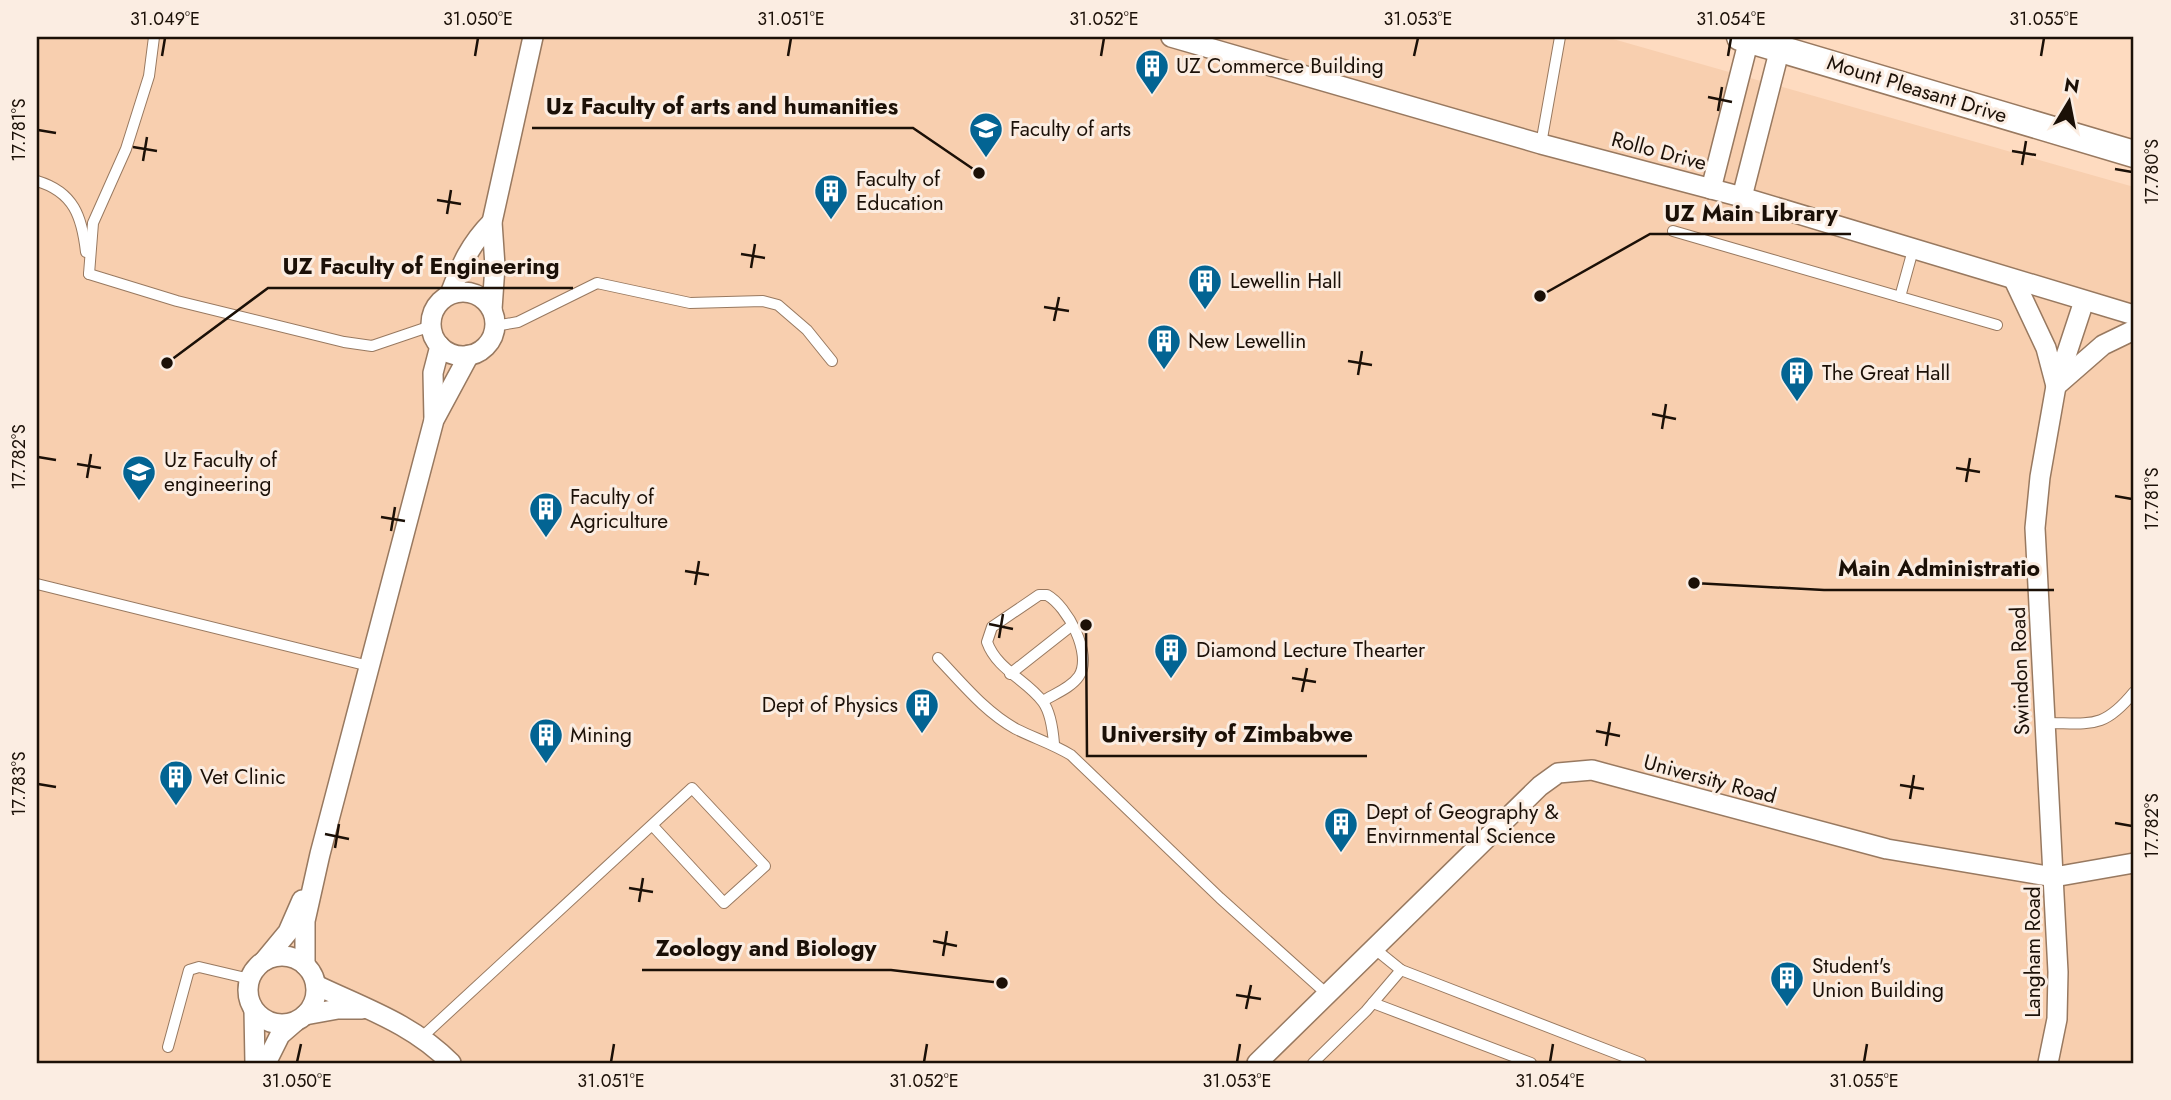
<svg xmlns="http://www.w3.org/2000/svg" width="2171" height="1100" font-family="Jost,sans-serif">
<rect width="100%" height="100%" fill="#fedbc0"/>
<path fill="#f8cfaf" d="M37 37H1606L2134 187V1063H37Z"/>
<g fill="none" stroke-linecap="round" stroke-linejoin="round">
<g stroke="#987960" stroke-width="12">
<g id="lane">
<path d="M1541 144 1560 37"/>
<path d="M37 181C74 192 82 217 86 252"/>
<path d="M1673 231 1997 325"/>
<path d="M89 274 177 301 344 342 372 346 431 326"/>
<path d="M89 274 93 223 126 149 149 76 154 37"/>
<path d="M1900 297 1913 250"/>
<path d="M495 326 518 322 597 283 690 303 763 301 778 305 807 330 832 361"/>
<path d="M37 584 369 666"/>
<path d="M938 658C962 683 985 712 1016 729 1034 738 1053 744 1071 755L1220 898 1328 995"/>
<path d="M1010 674 1071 626"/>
<path d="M1043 701C1054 694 1071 688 1079 676 1093 654 1067 606 1047 595H1039L992 627 987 642C997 670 1027 680 1043 702 1051 713 1053 731 1054 744"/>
<path d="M2045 723C2091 723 2103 730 2134 692"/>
<path d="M1401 970 1641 1063"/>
<path d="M1373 1003 1531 1063"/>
<path d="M422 1037 692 788 765 866 724 903 652 825"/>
<path d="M168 1047 189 970 199 967 250 979"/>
<path d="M1313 1063 1366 1011 1401 970 1375 949"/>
</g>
</g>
<g stroke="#987960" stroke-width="22">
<g id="street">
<path d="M1171 37 1541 144 1742 197 2134 315"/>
<path d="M1711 189 1749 39"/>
<path d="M1742 197 1780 48"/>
<path d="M2014 280 2046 348 2056 386 2103 345 2134 330"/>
<circle cx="463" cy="324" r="32"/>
<path d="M450 294C461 265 470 244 492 222"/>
<path d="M492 309 495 266 492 222 533 37"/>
<path d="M434 419 433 373 440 346"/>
<circle cx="282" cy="990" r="34"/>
<path d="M264 961 288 932 302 900"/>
<path d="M305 965V921L320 854 434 420 469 355"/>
<path d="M316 985C364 1008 413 1024 451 1063"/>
<path d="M254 1010 255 1063"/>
<path d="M305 1015 338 1009H362"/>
<path d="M266 1063 280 1035 295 1022"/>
<path d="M1257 1063 1540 786 1558 773 1592 770 1887 849 2054 877 2134 863"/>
<path d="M2048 1063 2057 1019 2058 972 2035 528 2040 477 2056 386 2084 301"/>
</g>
</g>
<g stroke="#987960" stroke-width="29">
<path id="secondary" d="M1740 37 2134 154"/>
</g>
<use href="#lane" stroke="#fff" stroke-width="10"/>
<use href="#street" stroke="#fff" stroke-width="19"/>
<use href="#secondary" stroke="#fff" stroke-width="26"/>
</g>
<path fill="none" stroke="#1b1007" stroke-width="2.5" d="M162 56 165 38M475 56 478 38M788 56 791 38M1101 56 1104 38M1414 56 1418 38M1728 56 1731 38M2041 56 2044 38M1708 97 1732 102M1718 111 1722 87M38 130 56 133M133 147 157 151M2012 151 2036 155M143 161 147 137M2022 165 2026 141M2115 169 2132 172M437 200 461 204M447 214 451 190M741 254 765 258M751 268 755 244M1044 307 1069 311M1054 321 1059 297M1348 361 1372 365M1358 375 1362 351M1652 414 1676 419M1662 429 1666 404M38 457 56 460M77 464 101 468M1956 468 1980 472M87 478 91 454M1966 482 1970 458M2115 496 2132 499M381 517 405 521M391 531 395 507M685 571 709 575M695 585 699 561M989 624 1013 629M999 638 1003 614M1292 678 1316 682M1302 692 1307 668M1596 731 1620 736M1606 746 1610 722M38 784 56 787M1900 785 1924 789M1910 799 1914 775M2115 823 2132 826M325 834 349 839M335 848 339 824M629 888 653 892M639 902 643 878M933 941 957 946M943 956 947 931M1236 995 1261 999M1246 1009 1251 985M297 1062 301 1044M611 1062 614 1044M924 1062 927 1044M1237 1062 1240 1044M1550 1062 1553 1044M1864 1062 1867 1044"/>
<defs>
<g id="building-pin" transform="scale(1.75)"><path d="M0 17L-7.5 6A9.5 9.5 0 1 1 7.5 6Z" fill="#036493" stroke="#fbede2"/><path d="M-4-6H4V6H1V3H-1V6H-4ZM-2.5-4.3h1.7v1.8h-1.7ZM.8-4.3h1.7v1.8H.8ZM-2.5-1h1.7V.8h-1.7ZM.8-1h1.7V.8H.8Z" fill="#fff"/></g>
<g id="university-pin" transform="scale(1.75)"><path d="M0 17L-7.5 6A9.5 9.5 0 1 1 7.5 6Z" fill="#036493" stroke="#fbede2"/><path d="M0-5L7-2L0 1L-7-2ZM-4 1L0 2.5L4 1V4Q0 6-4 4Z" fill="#fff"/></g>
</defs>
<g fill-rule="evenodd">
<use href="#building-pin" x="1152" y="66"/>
<use href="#university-pin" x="986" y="129"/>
<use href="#building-pin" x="831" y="191"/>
<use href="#building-pin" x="1205" y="281"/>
<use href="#building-pin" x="1164" y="341"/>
<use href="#building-pin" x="1797" y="373"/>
<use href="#university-pin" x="139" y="472"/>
<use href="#building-pin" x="546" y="509"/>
<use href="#building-pin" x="1171" y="650"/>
<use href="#building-pin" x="922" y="705"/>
<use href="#building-pin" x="546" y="735"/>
<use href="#building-pin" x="176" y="777"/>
<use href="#building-pin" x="1341" y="824"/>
<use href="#building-pin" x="1787" y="978"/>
</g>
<g text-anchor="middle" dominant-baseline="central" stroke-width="6" stroke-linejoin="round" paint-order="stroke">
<g font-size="21" fill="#1b1007" stroke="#fbede2" text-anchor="start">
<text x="1176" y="66">UZ Commerce Building</text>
<text x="1010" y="129">Faculty of arts</text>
<text x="856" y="179">Faculty of<tspan x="856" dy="24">Education</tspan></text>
<text x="1230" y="281">Lewellin Hall</text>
<text x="1188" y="341">New Lewellin</text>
<text x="1822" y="373">The Great Hall</text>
<text x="164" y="460">Uz Faculty of<tspan x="164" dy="24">engineering</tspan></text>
<text x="570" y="497">Faculty of<tspan x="570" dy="24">Agriculture</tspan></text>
<text x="1196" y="650">Diamond Lecture Thearter</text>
<text x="898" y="705" text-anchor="end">Dept of Physics</text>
<text x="570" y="735">Mining</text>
<text x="200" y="777">Vet Clinic</text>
<text x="1366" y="812">Dept of Geography &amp;<tspan x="1366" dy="24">Envirnmental Science</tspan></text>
<text x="1812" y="966">Student's<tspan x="1812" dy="24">Union Building</tspan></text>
</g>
<g font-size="21" fill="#1b1007" stroke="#fbede2">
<text transform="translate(1917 89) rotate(17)">Mount Pleasant Drive</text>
<text transform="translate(1659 151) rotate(15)">Rollo Drive</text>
<text transform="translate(2020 671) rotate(-92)">Swindon Road</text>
<text transform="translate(1710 779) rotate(15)">University Road</text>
<text transform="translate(2033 952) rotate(-90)">Langham Road</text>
</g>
</g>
<path fill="none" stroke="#1b1007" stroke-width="2.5" d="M979 173L913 128H532M1540 296L1650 234H1851M167 363L268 288H573M1694 583L1824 590H2054M1086 625L1087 756H1367M1002 983L891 970H642"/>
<g fill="#1b1007" stroke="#fbede2" stroke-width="2.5">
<circle cx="979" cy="173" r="7"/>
<circle cx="1540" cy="296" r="7"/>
<circle cx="167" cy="363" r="7"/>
<circle cx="1694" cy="583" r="7"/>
<circle cx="1086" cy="625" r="7"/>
<circle cx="1002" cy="983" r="7"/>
</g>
<g font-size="23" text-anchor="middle" font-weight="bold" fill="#1b1007" stroke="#fbede2" stroke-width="6" stroke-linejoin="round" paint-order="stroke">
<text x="722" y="114">Uz Faculty of arts and humanities</text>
<text x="1751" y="221">UZ Main Library</text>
<text x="421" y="274">UZ Faculty of Engineering</text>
<text x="1939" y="576">Main Administratio</text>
<text x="1227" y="742">University of Zimbabwe</text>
<text x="766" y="956">Zoology and Biology</text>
</g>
<rect width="2171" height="1100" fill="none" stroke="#fbede2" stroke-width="77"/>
<g transform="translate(2069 102) rotate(10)" stroke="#fbede2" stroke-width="5" paint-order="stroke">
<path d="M0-5L12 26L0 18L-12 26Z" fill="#1b1007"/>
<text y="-10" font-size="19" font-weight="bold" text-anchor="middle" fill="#1b1007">N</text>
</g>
<rect x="38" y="38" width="2094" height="1024" fill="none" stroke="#1b1007" stroke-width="2.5"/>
<g font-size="18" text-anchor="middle" fill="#1b1007">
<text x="165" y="25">31.049°E</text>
<text x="478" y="25">31.050°E</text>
<text x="791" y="25">31.051°E</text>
<text x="1104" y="25">31.052°E</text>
<text x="1418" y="25">31.053°E</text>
<text x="1731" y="25">31.054°E</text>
<text x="2044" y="25">31.055°E</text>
<text transform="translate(19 130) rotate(-90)" y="6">17.781°S</text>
<text transform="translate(2152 172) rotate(-90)" y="6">17.780°S</text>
<text transform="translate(19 457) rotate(-90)" y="6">17.782°S</text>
<text transform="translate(2152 499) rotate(-90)" y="6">17.781°S</text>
<text transform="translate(19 784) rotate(-90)" y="6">17.783°S</text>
<text transform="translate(2152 826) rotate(-90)" y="6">17.782°S</text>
<text x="297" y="1087">31.050°E</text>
<text x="611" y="1087">31.051°E</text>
<text x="924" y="1087">31.052°E</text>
<text x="1237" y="1087">31.053°E</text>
<text x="1550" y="1087">31.054°E</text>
<text x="1864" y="1087">31.055°E</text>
</g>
</svg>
